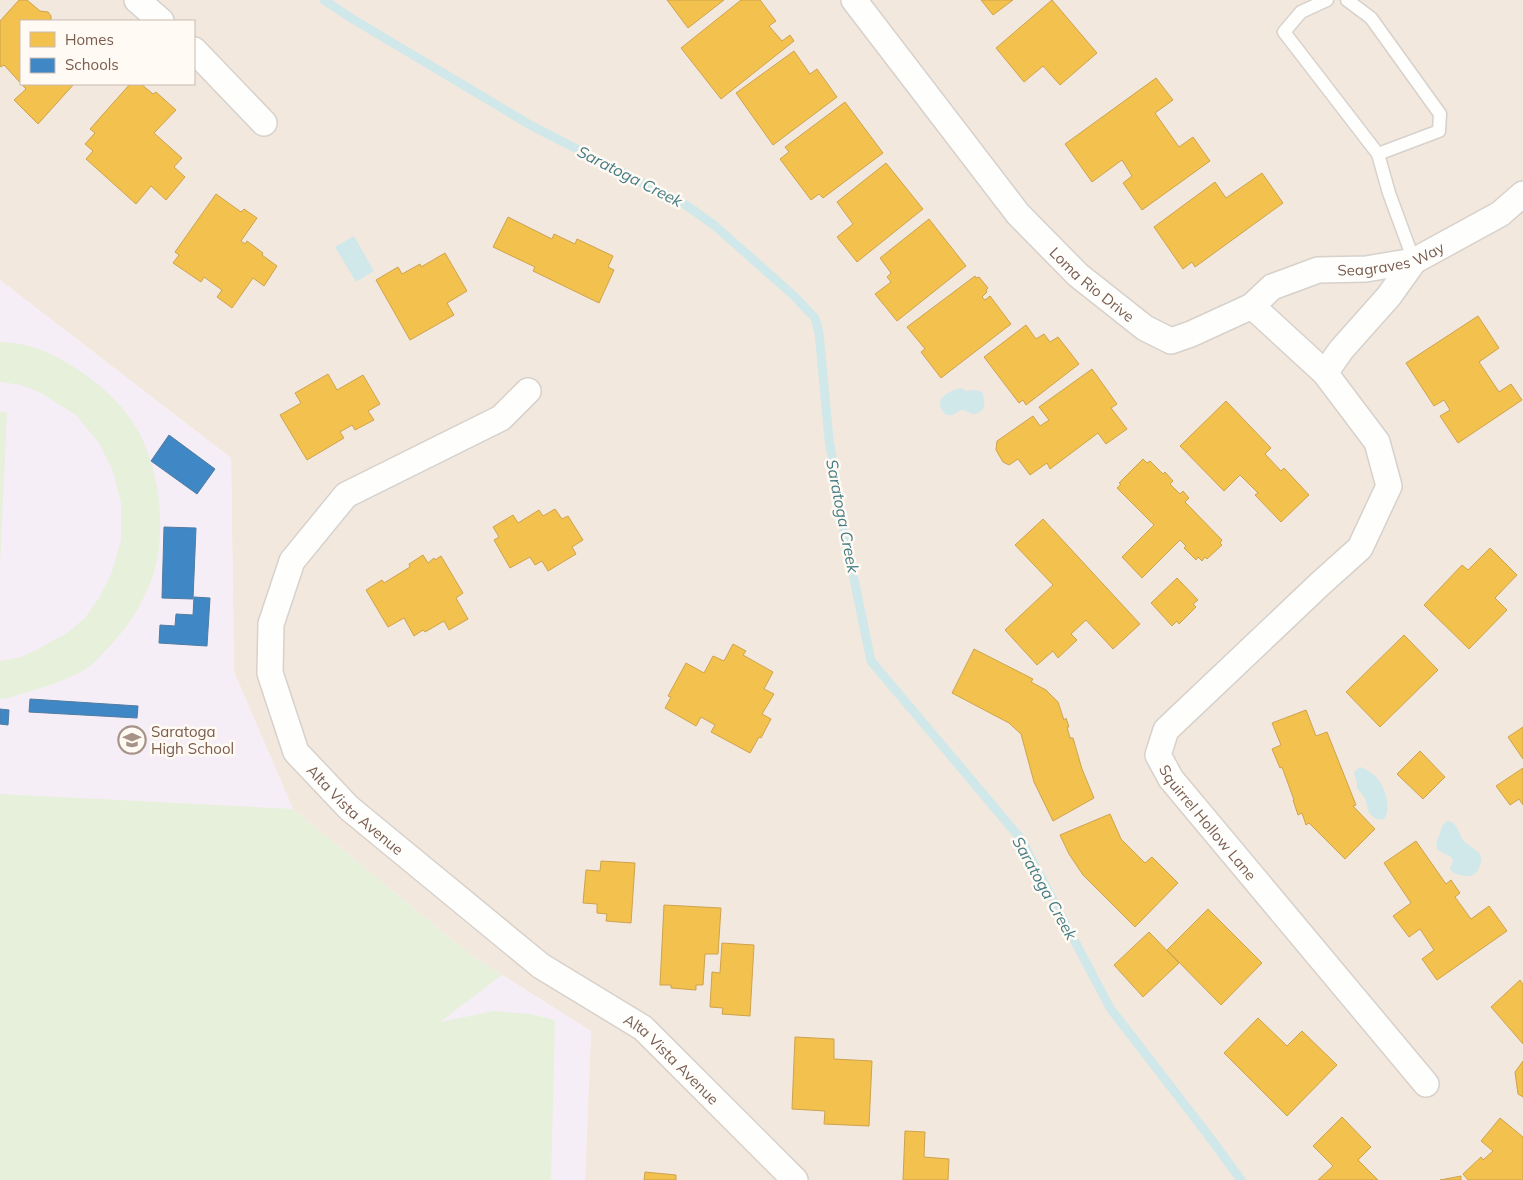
<svg xmlns="http://www.w3.org/2000/svg" width="1523" height="1180" font-family="Mulish,sans-serif">
<rect width="100%" height="100%" fill="#f9f5f0"/>
<path fill="#f2e8de" fill-rule="evenodd" d="M0 0H1523V1180H585L591 1031 472 956 293 809 234 672 231 458 0 280ZM21 21H194V84H21Z"/>
<path fill="#f6eef6" d="M0 280 231 458 234 672 293 809 472 956 591 1031 585 1180H0Z"/>
<g fill="#e7f0db">
<path d="M0 342C33 343 57 355 84 374 103 387 121 404 134 424 160 464 168 534 152 578 142 606 126 630 105 651 100 656 95 662 89 667 67 682 33 690 8 698L0 699V661L21 657 36 650 67 633 85 618 99 598 112 572 121 540V503L113 471 99 443 76 415 41 393 21 385 0 382Z"/>
<path d="M0 412H7L0 566Z"/>
<path d="M0 794 293 809 472 956 502 975 440 1022 494 1011 530 1014 555 1020 551 1180H0Z"/>
</g>
<g fill="#d0e8ea">
<path d="M354 236 374 271 356 282 335 247Z"/>
<path d="M962 388 965 391 975 390 982 392C986 400 986 413 974 414 970 414 967 410 963 410 957 410 954 417 948 415 945 414 944 413 942 410 934 398 952 389 962 388Z"/>
<path d="M1360 767C1366 769 1373 773 1377 778 1385 787 1393 810 1383 820L1376 819 1369 813 1365 798 1357 788V782L1354 774 1355 771Z"/>
<path d="M1448 821C1458 822 1458 834 1464 841 1469 847 1479 850 1481 857 1482 860 1481 862 1480 865 1476 880 1463 877 1452 872L1450 868 1453 861 1451 857 1438 850 1436 843C1437 840 1438 838 1439 836 1442 829 1440 825 1448 821Z"/>
</g>
<g fill="#f2c14e" stroke="#cea34e">
<path d="M19 0H27L40 11 48 12 51 16V21H21V84H74L38 124 14 100 26 89 4 65 1 67 0 66V21Z"/>
<path d="M667 0H724L688 28Z"/>
<path d="M741 0H760L776 21 769 26 782 41 790 35 794 41 721 99 681 48Z"/>
<path d="M981 0H1013L993 15Z"/>
<path d="M1052 0 1097 53 1060 85 1043 66 1024 82 996 48Z"/>
<path d="M794 51 810 74 817 69 837 97 773 145 736 93Z"/>
<path d="M1156 78 1173 100 1155 113 1179 147 1193 137 1210 161 1142 210 1123 183 1132 176 1122 160 1092 182 1065 144Z"/>
<path d="M130 84H141L153 94 156 92 176 110 154 133 182 158 174 167 185 177 166 200 151 186 136 204 86 159 93 151 85 144 95 133 90 129Z"/>
<path d="M845 102 883 153 823 198 819 194 811 200 780 159 789 152 785 147Z"/>
<path d="M886 163 923 209 857 262 837 237 853 224 837 202Z"/>
<path d="M1262 173 1283 203 1195 267 1192 262 1183 269 1154 227 1215 182 1226 198Z"/>
<path d="M216 194 241 212 244 209 257 218 241 241 245 244 247 241 263 253 262 255 277 266 264 286 253 278 232 308 217 297 222 290 204 277 201 282 173 263 179 255 175 252Z"/>
<path d="M508 217 552 239 554 234 575 244 577 239 613 256 608 267 614 270 599 303 533 271 535 267 493 247Z"/>
<path d="M929 219 966 266 897 321 875 294 891 282 887 277 891 273 880 258Z"/>
<path d="M445 253 467 291 447 303 454 315 410 340 376 280 398 267 402 274 420 264 421 267Z"/>
<path d="M975 276 976 278 979 277 988 288 986 290 987 292 982 297 985 300 990 296 1011 324 941 378 921 352 925 349 907 327Z"/>
<path d="M1478 316 1499 348 1479 362 1499 392 1511 384 1522 400 1458 443 1440 416 1450 410 1444 400 1434 406 1406 363Z"/>
<path d="M1026 325 1036 339 1044 334 1050 342 1058 337 1079 364 1026 405 1023 400 1019 403 984 357Z"/>
<path d="M1092 369 1117 404 1111 408 1127 429 1106 444 1098 433 1050 469 1047 463 1030 475 1018 459 1009 465 1003 462 996 450 997 441 1033 416 1040 426 1049 420 1039 407Z"/>
<path d="M328 374 337 390 363 375 380 404 368 411 374 420 355 430 352 425 340 432 344 438 307 460 280 415 301 403 295 393Z"/>
<path d="M1226 401 1271 448 1265 454 1281 471 1284 468 1309 495 1281 522 1255 495 1258 493 1240 475 1224 491 1180 446Z"/>
<path d="M1143 459 1147 463 1150 461 1163 474 1165 472 1173 481 1170 484 1180 494 1183 491 1189 498 1185 502 1222 540 1220 543 1222 545 1207 559 1205 557 1202 561 1198 557 1196 560 1184 548 1186 546 1180 540 1142 578 1122 557 1154 525 1117 488 1121 484 1119 483Z"/>
<path d="M555 509 562 519 568 516 583 540 572 547 576 554 548 571 542 561 535 565 530 557 510 568 494 540 499 537 493 527 513 515 518 523 539 510 543 516Z"/>
<path d="M1043 519 1140 624 1113 649 1086 620 1071 634 1077 640 1058 658 1053 651 1037 665 1005 630 1053 585 1015 545Z"/>
<path d="M1490 548 1517 575 1495 598 1507 610 1469 649 1424 605 1462 565 1468 570Z"/>
<path d="M423 555 428 563 434 558 435 560 441 556 463 593 456 598 468 619 449 630 444 621 425 632 423 630 414 636 404 618 388 627 366 590 382 580 384 583 410 567 409 564Z"/>
<path d="M1177 578 1198 600 1193 604 1196 607 1179 624 1177 621 1172 626 1151 603Z"/>
<path d="M1404 635 1438 670 1380 727 1346 692Z"/>
<path d="M733 644 746 651 743 655 773 672 764 689 774 694 762 714 771 719 761 738 759 737 750 753 711 732 715 725 701 717 696 726 665 708 671 697 668 696 686 663 704 673 713 656 724 661Z"/>
<path d="M974 649 1033 679 1031 682 1046 690 1058 702 1064 720 1066 718 1069 727H1067L1070 738H1073L1082 769 1094 798 1053 821 1034 782 1021 734 1009 723 952 693Z"/>
<path d="M1306 710 1316 736 1327 732 1356 805 1353 806 1375 829 1345 859 1309 823 1306 825 1302 813 1298 815 1293 800H1294L1282 767 1280 768 1272 749 1281 745 1272 723Z"/>
<path d="M1523 727V759L1508 737Z"/>
<path d="M1420 751 1445 777 1423 799 1397 774Z"/>
<path d="M1523 768V805L1519 799 1510 805 1496 786Z"/>
<path d="M1110 814 1121 839 1145 863 1152 857 1178 883 1135 927 1083 875 1069 854 1060 835Z"/>
<path d="M1416 841 1446 884 1451 880 1460 893 1455 897 1471 919 1489 906 1507 931 1437 980 1422 959 1434 950 1420 929 1409 937 1393 916 1411 903 1384 863Z"/>
<path d="M601 861 635 863 631 923 606 921 607 914 597 913V904L583 903 586 870 600 871Z"/>
<path d="M664 905 721 908 718 954H705L703 985H696V990L671 988V985H660Z"/>
<path d="M1208 909 1262 963 1221 1005 1167 950Z"/>
<path d="M1149 932 1179 963 1143 997 1114 965Z"/>
<path d="M722 943 754 945 750 1016 722 1014 723 1008 710 1007 712 972 720 973Z"/>
<path d="M1520 980 1523 984V1044L1491 1007Z"/>
<path d="M1258 1018 1287 1046 1302 1031 1337 1065 1287 1116 1224 1053Z"/>
<path d="M795 1037 834 1039V1059L872 1061 869 1126 824 1124 825 1111 792 1109Z"/>
<path d="M1523 1061V1097L1518 1094 1515 1072Z"/>
<path d="M1342 1117 1371 1147 1358 1160 1378 1180H1318L1333 1166 1313 1146Z"/>
<path d="M1500 1118 1523 1137V1180H1468L1463 1174 1481 1157 1483 1160 1493 1151 1481 1141Z"/>
<path d="M905 1131 925 1132 924 1157 949 1159 948 1180H903Z"/>
<path d="M645 1172 676 1175V1180H644Z"/>
<path d="M1461 1176V1180H1440Z"/>
</g>
<g fill="#3f88c5" stroke="#517ba1">
<path d="M169 435 215 469 197 494 151 461Z"/>
<path d="M164 527 196 528 193 599 162 598Z"/>
<path d="M194 597 210 598 207 646 159 643 160 625 175 626 176 614 193 615Z"/>
<path d="M30 699 138 706 137 718 29 712Z"/>
<path d="M0 709 9 710 8 725 0 724Z"/>
</g>
<g fill="none" stroke-linecap="round" stroke-linejoin="round">
<path stroke="#d0e8ea" stroke-width="9" d="M324 0 351 18 532 126 686 205 714 225 793 295 815 318 819 333 829 439 845 536 871 661 1021 839 1110 1008 1208 1135 1241 1180"/>
<g stroke="#d7d1cb" stroke-width="15">
<g id="service">
<path d="M1327 0 1301 12 1284 32 1378 154 1389 193 1414 261"/>
<path d="M1347 0 1371 18 1440 114 1439 131 1378 154"/>
</g>
</g>
<g stroke="#d7d1cb" stroke-width="28">
<g id="minor">
<path d="M137 0 161 21"/>
<path id="s1" d="M854 0 1018 214 1078 275 1145 328 1171 341 1191 334 1252 306 1272 287 1318 270 1366 269 1414 261 1500 214 1523 194"/>
<path d="M194 50 264 123"/>
<path id="s2" d="M1252 306 1325 373 1377 442 1389 486 1360 548 1321 583 1166 730 1158 755 1171 779 1426 1084"/>
<path d="M1325 373 1341 350 1389 296 1414 261"/>
<path id="s3" d="M528 391 501 418 346 495 292 561 271 624 270 673 296 752 349 808 541 966 643 1028 795 1180"/>
</g>
</g>
<use href="#service" stroke="#fefefd" stroke-width="12"/>
<use href="#minor" stroke="#fefefd" stroke-width="25"/>
</g>
<defs>
<g id="school-ring" transform="scale(1.4375)"><circle r="9.5" fill="#fffaf3" stroke="#a69286" stroke-width="1.5"/><path d="M0-5L7-2L0 1L-7-2ZM-4 1L0 2.5L4 1V4Q0 6-4 4Z" fill="#a69286"/></g>
</defs>
<g fill-rule="evenodd">
<use href="#school-ring" x="132" y="740"/>
</g>
<g text-anchor="middle" dominant-baseline="central" stroke-width="5" stroke-linejoin="round" paint-order="stroke">
<g font-size="15" fill="#7a5c4d" stroke="#fffaf3">
<text stroke="none"><textPath href="#s1" startOffset="709">Seagraves Way</textPath></text>
<text stroke="none"><textPath href="#s1" startOffset="372">Loma Rio Drive</textPath></text>
<text stroke="none"><textPath href="#s3" startOffset="578">Alta Vista Avenue</textPath></text>
<text stroke="none"><textPath href="#s2" startOffset="676">Squirrel Hollow Lane</textPath></text>
<text stroke="none"><textPath href="#s3" startOffset="982">Alta Vista Avenue</textPath></text>
</g>
<g font-size="15" fill="#7a5c4d" stroke="#fffaf3" text-anchor="start">
<text x="151" y="731">Saratoga<tspan x="151" dy="17">High School</tspan></text>
</g>
<g font-size="16" font-style="italic" fill="#437c86" stroke="#fffaf3">
<text transform="translate(630 176) rotate(27)">Saratoga Creek</text>
<text transform="translate(843 516) rotate(79)">Saratoga Creek</text>
<text transform="translate(1045 888) rotate(61)">Saratoga Creek</text>
</g>
</g>
<rect x="20" y="20" width="175" height="65" fill="#fffaf3" stroke="#cabbb1"/>
<rect x="30" y="32" width="25" height="15" fill="#f2c14e" stroke="#cabbb1"/>
<text x="65" y="45" font-size="15" fill="#7a5c4d">Homes</text>
<rect x="30" y="58" width="25" height="15" fill="#3f88c5" stroke="#cabbb1"/>
<text x="65" y="70" font-size="15" fill="#7a5c4d">Schools</text>
</svg>
